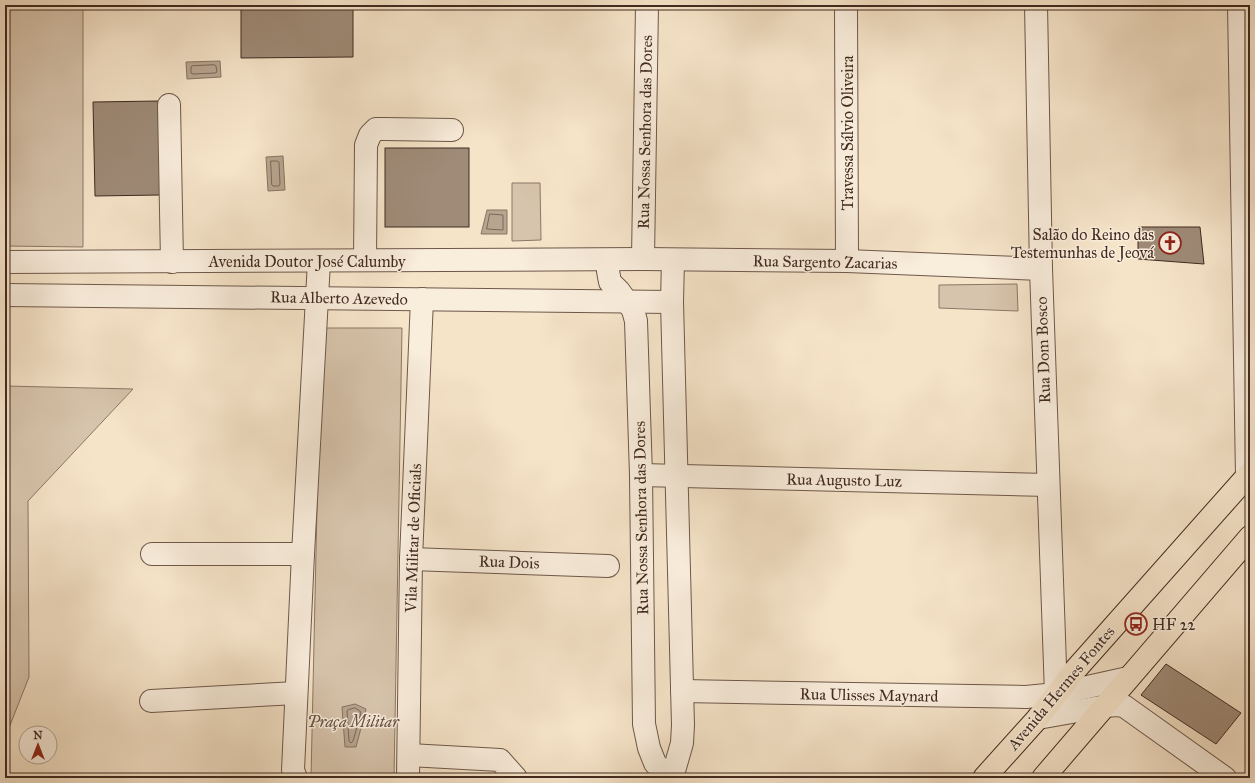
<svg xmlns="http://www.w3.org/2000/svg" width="1255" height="783" font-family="'IM FELL Great Primer',serif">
<rect width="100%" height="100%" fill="#f6e4c9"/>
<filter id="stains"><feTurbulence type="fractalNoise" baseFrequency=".005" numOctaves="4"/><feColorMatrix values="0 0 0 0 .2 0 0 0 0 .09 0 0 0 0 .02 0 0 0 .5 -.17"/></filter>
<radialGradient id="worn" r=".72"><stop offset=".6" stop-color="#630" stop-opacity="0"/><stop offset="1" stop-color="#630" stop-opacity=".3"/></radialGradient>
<g fill="#d7c4ac" stroke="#8c7766">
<path d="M5 5H83V247L5 246Z"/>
<path d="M512 183H540L541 240 512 241Z"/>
<path d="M1017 284 1018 311 939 308V285Z"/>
<path d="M321 328H402L394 778H311Z"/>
<path d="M5 386 133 389 28 501 29 677 5 738Z"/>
</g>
<g fill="#b8a590" stroke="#887463">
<path d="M220 61 221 77 187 79 186 62Z"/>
<path d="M283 156 285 190 268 191 266 157Z"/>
<path d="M487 210H507V234H481Z"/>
<path d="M355 704 366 709 356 747H345L342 707Z"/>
</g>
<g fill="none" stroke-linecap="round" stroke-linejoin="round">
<g stroke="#7c6858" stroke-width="1">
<path d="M215 65 216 66 217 72 215 73 193 74 191 73V67L192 66Z"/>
<path d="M271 161H277L279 162 280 184 279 186H273L272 185Z"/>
<path d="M490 214 503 215V230L487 229Z"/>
<path d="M355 708 360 711 361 713 353 741 351 743 349 741 347 711 348 710Z"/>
</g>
</g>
<g fill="#9f8b78" stroke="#412a20">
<path d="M241 5H353V57L241 58Z"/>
<path d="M159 101 160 195 95 196 93 102Z"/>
<rect x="385" y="148" width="84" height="79"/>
<path d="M1138 227H1200L1204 264 1138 259Z"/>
<path d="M1166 664 1241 713 1216 744 1141 695Z"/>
</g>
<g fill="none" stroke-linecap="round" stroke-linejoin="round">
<g stroke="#6e584a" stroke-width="24">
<g id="minor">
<path d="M846 5 847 261"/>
<path d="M1036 5 1041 269 1056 694"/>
<path d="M1239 5 1247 476"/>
<path d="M169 105 172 262"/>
<path d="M643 259 647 5"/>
<path d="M365 260 366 145 370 135 376 129H384L452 130"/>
<path d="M610 260 608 271 610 282 619 291 633 310 636 321 641 475 644 724 649 748 655 763 668 778"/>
<path d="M5 262 643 259 847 261 1041 269"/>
<path d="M5 295 672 302"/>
<path d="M641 475 1048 485"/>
<path d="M152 554H303"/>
<path d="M411 559 608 566"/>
<path d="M682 691 1026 697 1056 694 1128 678"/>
<path d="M151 701 296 693"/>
<path d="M1038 718 1106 706 1116 705 1124 706 1225 778"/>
<path d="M409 755 500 760 516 778"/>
<path d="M296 778 293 770 303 554 319 261"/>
<path d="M408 778 411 559 422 299"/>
<path d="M672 778 682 743 683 725 672 302 673 260"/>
</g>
</g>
<g stroke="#412a20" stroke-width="24">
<g id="major">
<path d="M984 778 1038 718 1076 669 1250 473"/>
<path d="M1043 778 1250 537"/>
</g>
</g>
<use href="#minor" stroke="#f9eddc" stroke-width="22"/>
<use href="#major" stroke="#f6e4c9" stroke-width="22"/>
</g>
<defs>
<g id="church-ring" transform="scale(1.15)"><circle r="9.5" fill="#f9eddc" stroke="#8f2418" stroke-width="1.5"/><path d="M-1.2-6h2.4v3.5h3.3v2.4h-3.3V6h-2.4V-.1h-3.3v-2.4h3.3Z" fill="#8f2418"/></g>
<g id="bus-ring" transform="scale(1.15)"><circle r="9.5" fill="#f9eddc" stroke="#8f2418" stroke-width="1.5"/><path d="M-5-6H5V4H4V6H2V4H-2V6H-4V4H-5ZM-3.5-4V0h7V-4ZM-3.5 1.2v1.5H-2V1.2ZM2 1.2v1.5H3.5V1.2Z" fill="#8f2418"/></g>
</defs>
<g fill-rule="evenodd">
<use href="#church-ring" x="1170" y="243"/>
<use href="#bus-ring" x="1136" y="624"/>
</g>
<g text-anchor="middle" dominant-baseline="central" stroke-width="3" stroke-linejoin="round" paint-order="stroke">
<g font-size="16" fill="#412a20" stroke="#f9eddc">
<text transform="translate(645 132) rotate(-89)">Rua Nossa Senhora das Dores</text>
<text transform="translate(847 133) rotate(-90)">Travessa Sálvio Oliveira</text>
<text x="307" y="261">Avenida Doutor José Calumby</text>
<text transform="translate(825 262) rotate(1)">Rua Sargento Zacarias</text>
<text transform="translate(339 298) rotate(1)">Rua Alberto Azevedo</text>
<text transform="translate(1043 350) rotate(-92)">Rua Dom Bosco</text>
<text transform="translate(844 480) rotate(1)">Rua Augusto Luz</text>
<text transform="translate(641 518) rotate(-91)">Rua Nossa Senhora das Dores</text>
<text transform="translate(413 538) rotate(-88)">Vila Militar de Oficials</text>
<text transform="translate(509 562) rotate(2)">Rua Dois</text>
<text transform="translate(1061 688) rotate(-50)">Avenida Hermes Fontes</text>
<text transform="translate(869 695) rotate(1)">Rua Ulisses Maynard</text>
</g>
<g font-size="16" fill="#412a20" stroke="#f9eddc" text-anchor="end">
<text x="1154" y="234">Salão do Reino das<tspan x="1154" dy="18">Testemunhas de Jeová</tspan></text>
<text x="1152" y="624" text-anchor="start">HF 22</text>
</g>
<g font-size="16" font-style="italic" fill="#665043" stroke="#f9eddc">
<text x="353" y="721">Praça Militar</text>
</g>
</g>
<rect width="1255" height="783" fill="none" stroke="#f6e4c9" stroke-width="20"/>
<rect x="6" y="6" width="1243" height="771" fill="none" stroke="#412a20" stroke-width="2"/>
<rect x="10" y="10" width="1235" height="763" fill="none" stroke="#412a20"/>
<g transform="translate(38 745)"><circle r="19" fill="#f9eddc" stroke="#af9f91"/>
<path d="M0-3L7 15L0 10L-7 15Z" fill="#8f2418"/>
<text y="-6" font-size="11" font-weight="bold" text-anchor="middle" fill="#412a20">N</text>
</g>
<rect width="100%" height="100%" filter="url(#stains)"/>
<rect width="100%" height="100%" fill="url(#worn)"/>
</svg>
